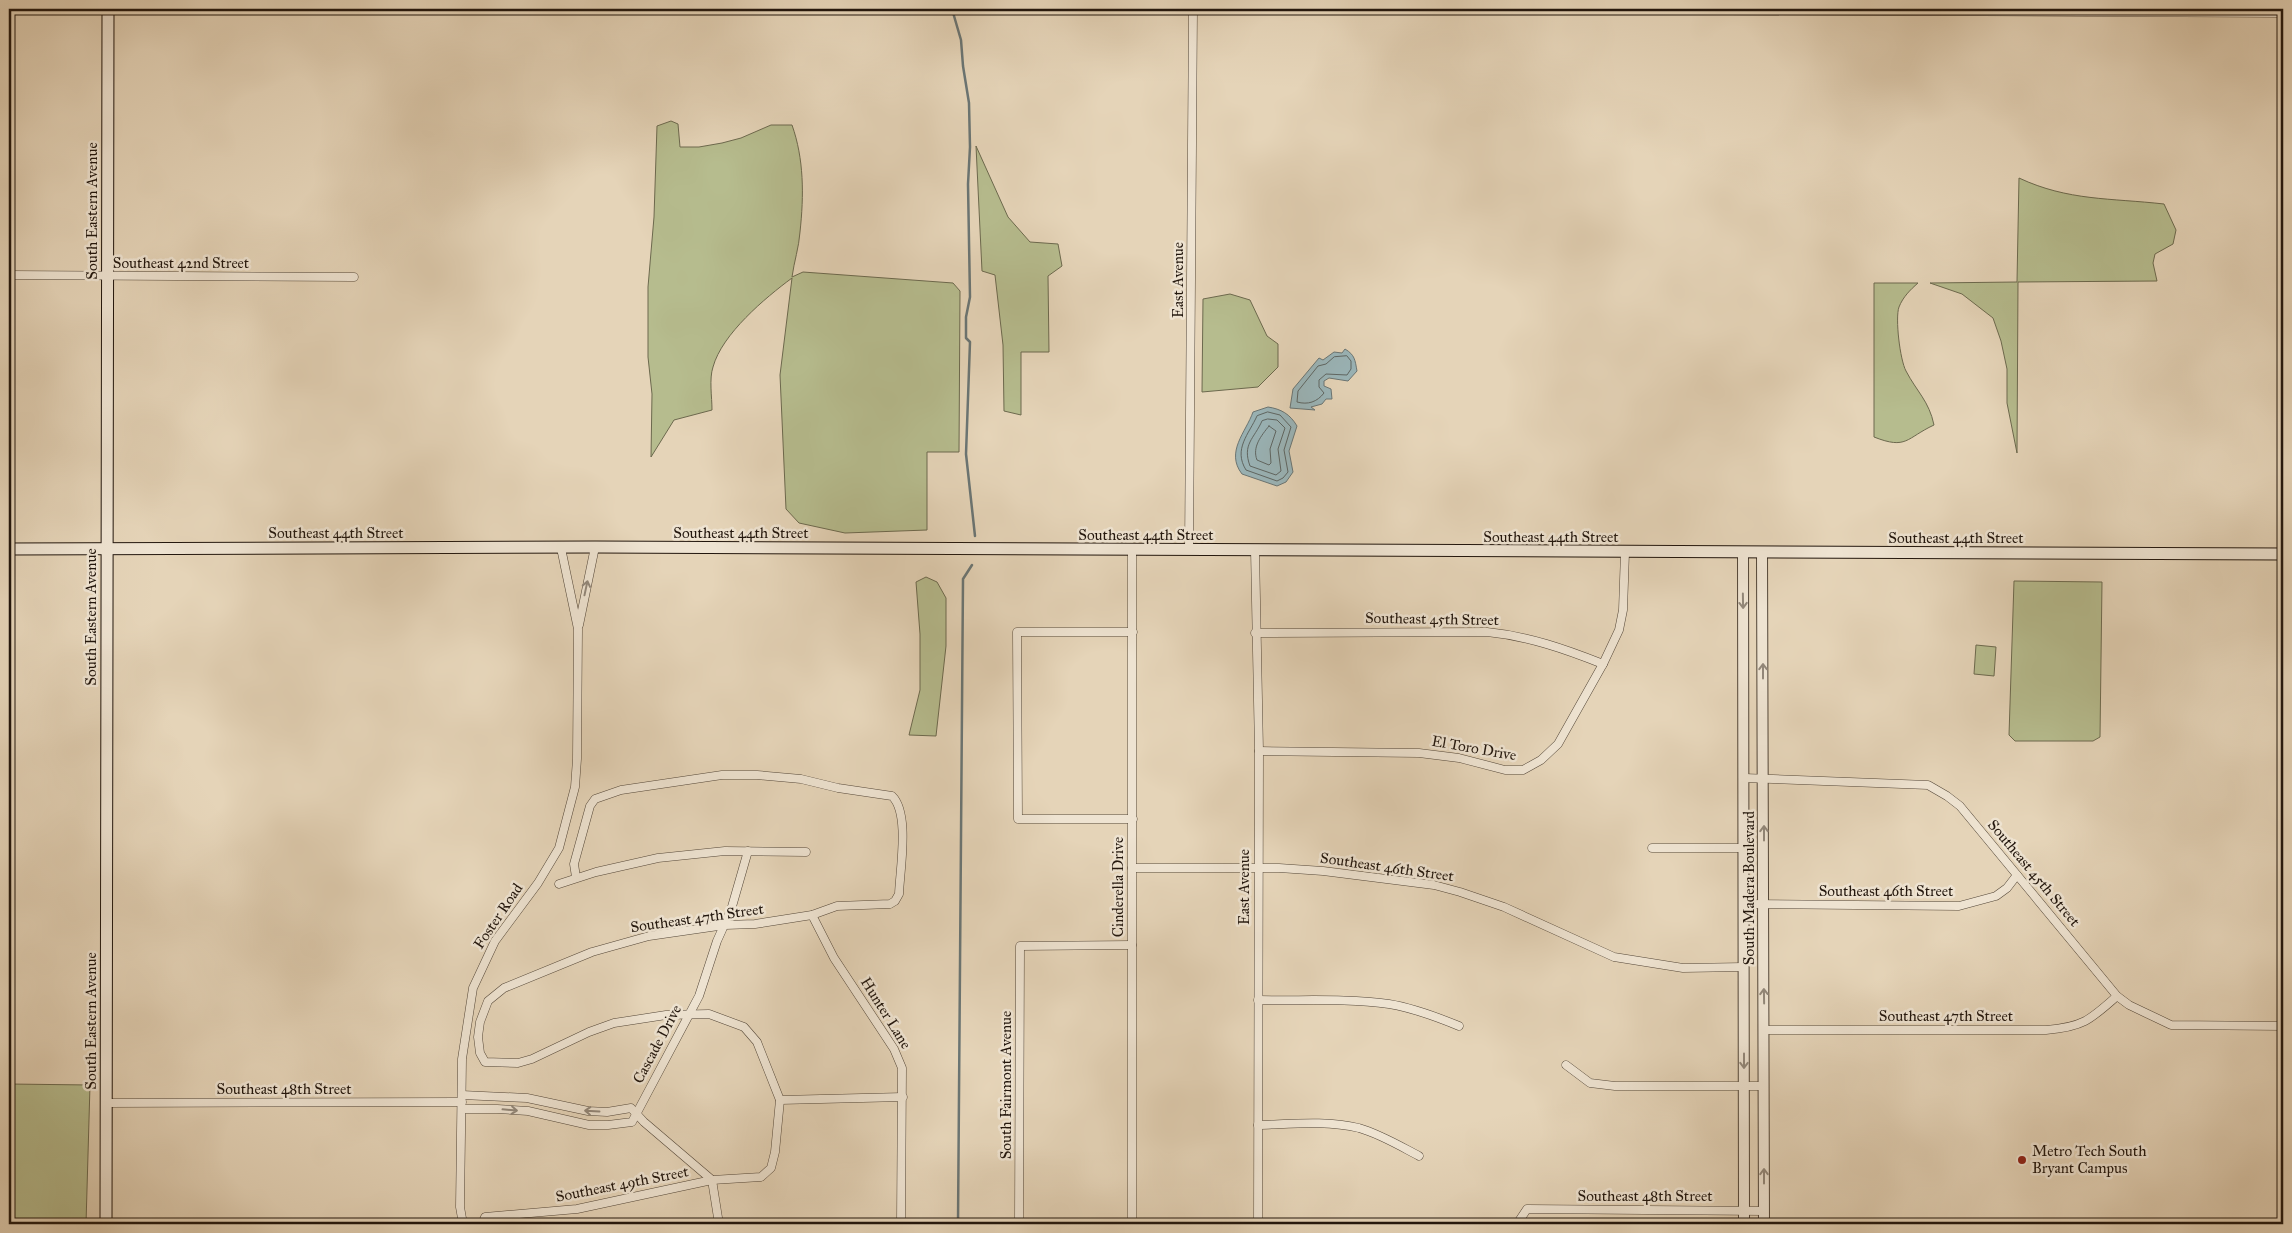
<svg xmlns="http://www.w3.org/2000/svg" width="2292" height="1233" font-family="'IM FELL Great Primer',serif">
<rect width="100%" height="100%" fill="#e5d4b8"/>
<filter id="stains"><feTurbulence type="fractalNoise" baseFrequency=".004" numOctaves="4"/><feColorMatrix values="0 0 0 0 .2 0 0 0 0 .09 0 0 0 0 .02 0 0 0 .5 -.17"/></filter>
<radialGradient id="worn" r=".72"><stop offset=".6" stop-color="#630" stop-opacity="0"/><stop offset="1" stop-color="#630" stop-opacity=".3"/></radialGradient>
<g fill="#b6bc8e" stroke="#6c694e">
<path d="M671 121 678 124 680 147H699L722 143 741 138 771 125H792C804 159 804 195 800 232 799 247 794 262 792 277L803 272 953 283 960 291 959 452H927V530L845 533 799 523 786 509 780 375 792 278C765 298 722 334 713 367 709 379 712 397 712 410L674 420 651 457 652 394 648 357V287L654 217 657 126Z"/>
<path d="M976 146 1008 217 1030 242 1058 244 1062 266 1048 276 1049 352H1021V415L1004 411 1003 345 995 275 982 271Z"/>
<path d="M2019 178C2068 201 2111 198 2164 204L2176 230 2173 244 2155 254 2153 263 2157 281 2018 282 2017 453 2007 403V369L2001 341 1993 318 1962 294 1930 283 2017 282Z"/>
<path d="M1874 283H1918C1910 290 1903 297 1899 307 1895 318 1900 360 1906 371 1917 392 1929 401 1934 425 1906 438 1907 450 1874 437Z"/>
<path d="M1230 294 1250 300 1267 336 1278 344V367L1258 387 1202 392 1203 299Z"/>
<path d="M926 577 937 582 946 598V646L936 736 909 735 920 690V634L916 582Z"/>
<path d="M2014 581 2102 582 2100 737 2093 741H2015L2009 735Z"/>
<path d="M1976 645 1996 647 1994 676 1974 674Z"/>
<path d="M9 1084 90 1085 86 1224H9Z"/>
</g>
<g fill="#9ab5b9" stroke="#6a7574">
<path d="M1345 349C1355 355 1355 360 1357 371L1348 381 1329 378 1324 381V386L1331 389 1332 399H1326L1322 404 1311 407 1315 410 1290 408 1293 389 1319 358 1323 360 1334 352 1342 353Z"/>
<path d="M1268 407C1281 409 1290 414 1297 426L1289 451 1293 472 1286 482 1277 486 1242 474C1225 452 1246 432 1253 412Z"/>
</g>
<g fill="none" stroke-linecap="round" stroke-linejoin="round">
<g stroke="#5e6663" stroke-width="1">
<path d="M1347 356 1351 361V369L1347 375 1326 374 1319 380V387L1324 393C1317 402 1308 405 1297 402L1298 391 1318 366 1326 364 1334 357Z"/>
<path d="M1268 412 1280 415 1291 427 1284 450 1288 472 1283 478 1277 481 1246 470C1233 449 1249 434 1257 416Z"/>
<path d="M1268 419 1277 420 1285 428 1278 449 1281 471 1276 475 1250 466C1242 444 1254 439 1262 421Z"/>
<path d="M1269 426 1276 431 1270 449 1271 463 1269 465 1257 460C1252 447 1261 436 1269 426Z"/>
</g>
<g stroke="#6a7574" stroke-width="2.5">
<path d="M952 9 961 40 963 66 969 103 970 147 968 184 970 297 966 317V338L970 342 966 454 975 536"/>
<path d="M958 1224 963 579 972 565"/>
</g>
<g stroke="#534638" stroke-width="9">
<g id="minor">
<path d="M1435 9 2283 13"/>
<path d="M9 275 354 277"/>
<path d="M1132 550V1224"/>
<path d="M1189 550 1193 9"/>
<path d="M1255 550 1259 751 1258 1224"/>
<path d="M579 625 595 547"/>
<path d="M1133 632H1017L1018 819H1133"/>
<path d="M1255 633 1487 632C1528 636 1565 649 1603 664"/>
<path d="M1259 751 1419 753 1459 758 1505 770H1523L1541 760 1558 744 1603 664 1619 630 1623 610 1625 552"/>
<path d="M1744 778 1928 785 1947 796 1960 806 2117 996 2129 1005 2171 1025 2283 1026"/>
<path d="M1652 848H1744"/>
<path d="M1132 868H1279L1323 871 1434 885 1460 892 1504 907 1614 957 1683 968 1744 967"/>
<path d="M559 884 596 872 658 858 725 851 806 852"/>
<path d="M1745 904 1959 906 1996 896 2007 888 2017 875"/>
<path d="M812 915 834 958 894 1049 902 1068 901 1224"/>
<path d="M1258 1000C1302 1001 1346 998 1389 1004 1414 1008 1437 1017 1459 1026"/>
<path d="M1765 1030H2046C2083 1027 2090 1020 2117 996"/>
<path d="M1566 1065 1590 1083 1615 1086H1764"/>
<path d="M462 1095 527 1098 588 1111 607 1112 631 1108 644 1122 712 1180 719 1224"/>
<path d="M780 1100 903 1097"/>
<path d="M106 1103 462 1102"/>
<path d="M462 1109H497L528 1111 589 1125H608L632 1122 699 996 717 941 731 910 748 851"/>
<path d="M1258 1125C1292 1124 1326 1120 1359 1128 1380 1134 1400 1146 1419 1156"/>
<path d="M463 1224 460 1207 462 1059 473 988 495 941 538 883 559 848 575 787 577 759 578 629 561 548"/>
<path d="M482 1224 485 1217 577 1209 712 1180 761 1177 771 1168 775 1152 780 1100 757 1042 744 1027 709 1014 666 1015 614 1023 589 1032 532 1059 518 1063 485 1062 480 1053 478 1037 480 1022 488 1001 504 988 592 952 649 936 725 925 755 924 812 915 837 906 890 904 895 901 899 894C900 869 910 813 892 796L838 788 801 779 757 775H722L621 790 595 799 590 806 574 864 576 877"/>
<path d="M1019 1224 1020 946 1132 945"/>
<path d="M1517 1224 1527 1209 1764 1211"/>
</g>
</g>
<g stroke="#534638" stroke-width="12">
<g id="tertiary">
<path d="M1743 552 1744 1224"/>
<path d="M1762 552 1764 1224"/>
</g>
</g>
<g stroke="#22160d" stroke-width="13">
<g id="secondary">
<path d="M9 549 595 547 2283 554"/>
<path d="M106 1224 108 9"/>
</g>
</g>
<use href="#minor" stroke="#eee3d1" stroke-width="8"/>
<use href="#tertiary" stroke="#eee3d1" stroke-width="10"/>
<use href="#secondary" stroke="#eee3d1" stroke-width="11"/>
</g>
<defs><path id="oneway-shaft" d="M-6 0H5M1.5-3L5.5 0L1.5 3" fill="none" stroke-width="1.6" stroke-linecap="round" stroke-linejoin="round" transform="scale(1.25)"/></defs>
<g stroke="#928779">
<use href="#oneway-shaft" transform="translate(586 588) rotate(-78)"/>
<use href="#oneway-shaft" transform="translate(1743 601) rotate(89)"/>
<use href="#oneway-shaft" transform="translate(1763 671) rotate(-90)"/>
<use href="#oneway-shaft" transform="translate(1764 833) rotate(-90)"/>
<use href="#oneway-shaft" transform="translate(1764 996) rotate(-91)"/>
<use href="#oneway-shaft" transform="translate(1744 1061) rotate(90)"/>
<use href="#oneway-shaft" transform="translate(510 1110) rotate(5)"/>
<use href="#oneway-shaft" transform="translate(592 1111) rotate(-177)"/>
<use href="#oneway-shaft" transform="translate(1764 1176) rotate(-90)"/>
</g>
<circle fill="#8f2418" stroke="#eee3d1" stroke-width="2" cx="2022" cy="1160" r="5"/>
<g text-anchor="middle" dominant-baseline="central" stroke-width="5" stroke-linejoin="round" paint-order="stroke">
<g font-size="15" fill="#22160d" stroke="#eee3d1">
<text transform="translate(92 211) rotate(-90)">South Eastern Avenue</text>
<text x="181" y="263">Southeast 42nd Street</text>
<text transform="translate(1178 280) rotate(-90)">East Avenue</text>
<text x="336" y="533">Southeast 44th Street</text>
<text x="741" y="533">Southeast 44th Street</text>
<text x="1146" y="535">Southeast 44th Street</text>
<text x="1551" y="537">Southeast 44th Street</text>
<text x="1956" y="538">Southeast 44th Street</text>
<text transform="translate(91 617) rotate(-90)">South Eastern Avenue</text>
<text transform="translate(1432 619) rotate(1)">Southeast 45th Street</text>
<text transform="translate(1474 748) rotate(10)">El Toro Drive</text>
<text transform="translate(1387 867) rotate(8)">Southeast 46th Street</text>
<text transform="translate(2034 873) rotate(50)">Southeast 45th Street</text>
<text transform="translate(1118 887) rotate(-90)">Cinderella Drive</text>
<text transform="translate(1244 887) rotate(-90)">East Avenue</text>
<text transform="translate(1749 888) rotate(-90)">South Madera Boulevard</text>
<text x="1886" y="891">Southeast 46th Street</text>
<text transform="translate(498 916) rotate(-56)">Foster Road</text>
<text transform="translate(697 918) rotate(-8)">Southeast 47th Street</text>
<text transform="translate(886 1013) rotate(58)">Hunter Lane</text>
<text x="1946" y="1016">Southeast 47th Street</text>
<text transform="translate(91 1021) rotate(-90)">South Eastern Avenue</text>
<text transform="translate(657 1044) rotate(-62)">Cascade Drive</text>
<text transform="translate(1006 1085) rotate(-90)">South Fairmont Avenue</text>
<text x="284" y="1089">Southeast 48th Street</text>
<text transform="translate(622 1184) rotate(-11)">Southeast 49th Street</text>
<text x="1645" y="1196">Southeast 48th Street</text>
</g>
<g font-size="15" fill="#22160d" stroke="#eee3d1" text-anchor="start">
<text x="2032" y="1151">Metro Tech South<tspan x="2032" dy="17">Bryant Campus</tspan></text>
</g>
</g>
<rect width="2292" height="1233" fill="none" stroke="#e5d4b8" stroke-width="30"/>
<rect x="10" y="10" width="2272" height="1213" fill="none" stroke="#22160d" stroke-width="2.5"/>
<rect x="15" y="15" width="2262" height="1203" fill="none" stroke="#22160d"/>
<rect width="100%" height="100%" filter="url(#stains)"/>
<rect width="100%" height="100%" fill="url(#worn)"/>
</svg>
